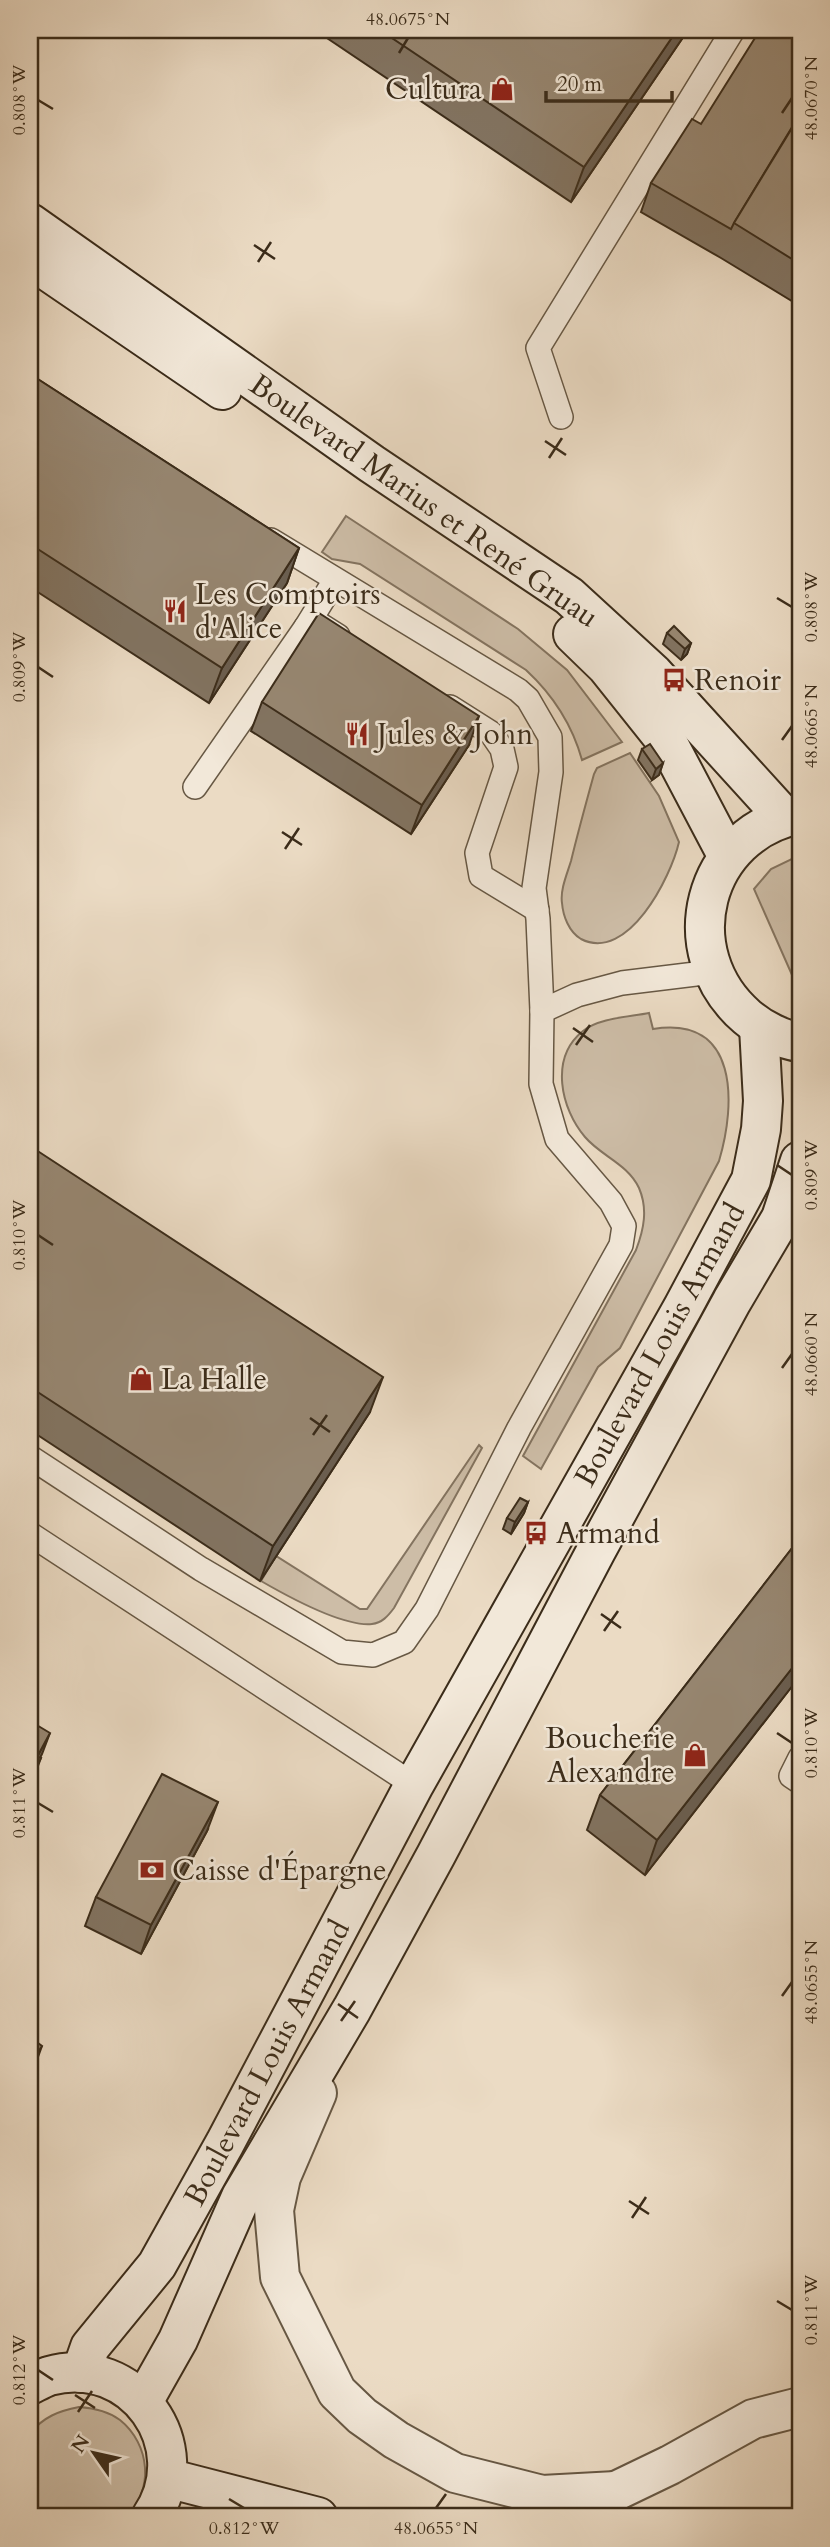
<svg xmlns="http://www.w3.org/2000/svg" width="830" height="2547" font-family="Cardo,serif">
<rect width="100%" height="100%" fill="#ebdbc4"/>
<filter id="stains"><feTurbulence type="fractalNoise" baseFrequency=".00286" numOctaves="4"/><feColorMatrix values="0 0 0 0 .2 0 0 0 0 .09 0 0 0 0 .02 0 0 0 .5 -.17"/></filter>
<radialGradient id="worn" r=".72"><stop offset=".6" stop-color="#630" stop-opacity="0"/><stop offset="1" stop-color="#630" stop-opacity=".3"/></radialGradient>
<g fill="#cdbda7" stroke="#847460" stroke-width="2">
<path d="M346 516 518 629 567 670 622 742 582 760C572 724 553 695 526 670L360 564 332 559 322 552Z"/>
<path d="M630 753 659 796 679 842C671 877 628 963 581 939 569 932 563 916 562 903 560 890 567 874 571 861 578 832 586 803 594 774L597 768Z"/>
<path d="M800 855V993L754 889 771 869Z"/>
<path d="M649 1013 653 1029C739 1015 736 1104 719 1161L620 1348 598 1367 541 1469 523 1456 636 1250C644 1229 648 1209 639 1188 628 1164 601 1156 585 1137 561 1109 549 1058 583 1031 599 1018 629 1017 649 1013Z"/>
<path d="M479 1445 482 1448 394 1608C388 1616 382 1623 372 1624 342 1627 287 1596 261 1581L276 1556 360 1609H367Z"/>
<path d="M79 2407C94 2408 108 2411 120 2420 150 2444 155 2491 125 2517H36L30 2509V2433C44 2417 58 2411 79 2407Z"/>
</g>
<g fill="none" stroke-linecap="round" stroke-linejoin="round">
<g stroke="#675844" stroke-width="26">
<g id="lane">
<path d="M561 417 538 348 733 30"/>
<path d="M306 627 335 580"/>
<path d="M450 707 491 733 502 749 506 767 477 853 481 876 537 910"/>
<path d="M195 787 306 627 319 624 338 636"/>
<path d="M542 1011 577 995 622 983 712 972"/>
<path d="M30 1457 201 1569 342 1652 373 1655 404 1642 427 1609 519 1428 621 1245 624 1226 611 1202 557 1139 541 1084 542 1011 538 919 534 888 551 772 550 737 528 699 518 690 271 540"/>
<path d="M30 1534 414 1785"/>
<path d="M800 1758 791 1776 800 1782"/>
</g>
</g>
<g stroke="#675844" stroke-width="42">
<g id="street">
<path d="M317 2093 281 2177 274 2210 280 2277 337 2392 362 2416 396 2440 455 2473 542 2495 616 2491"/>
<path d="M595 2505 616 2491 670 2465 753 2419 800 2407"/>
</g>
</g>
<g stroke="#3b2c1a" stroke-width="42">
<g id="secondary">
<path d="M30 223 372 464 569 596 653 673 784 817"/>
<path d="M30 259 222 390"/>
<path d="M573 634 606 666 669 745 728 857"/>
<path d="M800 814C702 833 672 952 747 1017 761 1029 782 1040 800 1042"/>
<path d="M81 2373 90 2347 157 2265 225 2143 414 1785 683 1307 751 1180 761 1129 763 1101 759 1027"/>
<path d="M30 2385C36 2382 43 2378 49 2376 133 2353 199 2446 151 2517"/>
<path d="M143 2402 178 2340 241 2197 352 2009 436 1855 596 1551 732 1301 781 1218 800 1161"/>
<path d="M167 2478 318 2517"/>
</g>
</g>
<use href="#lane" stroke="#f2e8d9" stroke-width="23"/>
<use href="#street" stroke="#f2e8d9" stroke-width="38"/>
<use href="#secondary" stroke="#f2e8d9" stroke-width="38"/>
</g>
<g fill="#827462" stroke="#3b2c1a" stroke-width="2">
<path d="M315 30H688L571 202Z"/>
<path d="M800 30V306L721 258 641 212 651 183 701 124Z"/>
<path d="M30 374 299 548 287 583 209 703 30 587Z"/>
<path d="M667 633 691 643 687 654 681 660 663 644Z"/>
<path d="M262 702 469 745 411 834 251 731Z"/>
<path d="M642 749 663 763 659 775 652 780 638 760Z"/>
<path d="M30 1146 370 1412 260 1581 30 1430Z"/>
<path d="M528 1502 524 1513 511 1534 503 1529 507 1518Z"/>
<path d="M800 1538V1676L645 1875 587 1830 600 1795Z"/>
<path d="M207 1831 141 1954 85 1926 96 1897Z"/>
</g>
<g fill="#6a5e50" stroke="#3b2c1a" stroke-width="2">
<path d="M677 30H688L571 202 584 167Z"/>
<path d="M299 548 287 583 209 703 222 668Z"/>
<path d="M691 643 687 654 681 660 685 649Z"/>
<path d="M479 716 469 745 411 834 422 805Z"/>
<path d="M663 763 659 775 652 780 656 769Z"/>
<path d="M383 1377 370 1412 260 1581 273 1546Z"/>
<path d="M528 1502 524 1513 511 1534 515 1522Z"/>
<path d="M800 1658V1676L645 1875 657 1840Z"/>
<path d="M50 1733 42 1754 30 1777 37 1757Z"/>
<path d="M41 1758 33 1779 30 1785V1779Z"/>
<path d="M218 1802 207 1831 141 1954 151 1925Z"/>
<path d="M42 2046 30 2079V2064Z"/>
</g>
<g fill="#978772" stroke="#3b2c1a" stroke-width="2">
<path d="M380 30H677L584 167Z"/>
<path d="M760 30H800V114L734 223 731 229 651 183 692 119 701 124Z"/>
<path d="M800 115V264L734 223Z"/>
<path d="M30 374 299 548 222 668 30 544Z"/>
<path d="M319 613 479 716 422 805 262 702Z"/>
<path d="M674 626 691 643 685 649 667 633Z"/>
<path d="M650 744 663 763 656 769 642 749Z"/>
<path d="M30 1146 383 1377 273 1546 30 1387Z"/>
<path d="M520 1498 528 1502 515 1522 507 1518Z"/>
<path d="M800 1538V1658L657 1840 600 1795Z"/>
<path d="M30 1721 50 1733 37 1757 41 1758 30 1779Z"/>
<path d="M162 1774 218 1802 151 1925 96 1897Z"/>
<path d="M30 2037 42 2046 30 2064Z"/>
</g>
<path fill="none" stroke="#3b2c1a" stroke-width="2.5" d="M399 53 408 38M38 100 53 109M782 113 792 98M254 245 275 259M258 262 271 242M545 441 566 455M549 458 562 438M777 598 792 607M38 667 53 677M782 740 792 726M282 832 302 845M285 849 299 828M573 1028 593 1042M576 1045 590 1025M777 1165 792 1175M38 1235 53 1245M782 1368 792 1354M310 1418 330 1432M313 1435 327 1415M601 1614 621 1628M604 1631 618 1611M777 1733 792 1743M38 1803 53 1812M782 1996 792 1982M338 2004 358 2018M341 2021 355 2001M629 2201 649 2214M632 2218 646 2197M777 2301 792 2310M38 2370 53 2380M75 2395 95 2408M78 2412 92 2391M229 2499 244 2508M436 2508 446 2494"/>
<defs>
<g id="shop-bare" transform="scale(1.89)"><path d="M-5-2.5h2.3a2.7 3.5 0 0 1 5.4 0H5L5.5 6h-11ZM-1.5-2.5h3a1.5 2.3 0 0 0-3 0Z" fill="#8f2418" stroke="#f2e8d9" stroke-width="2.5" paint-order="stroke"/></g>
<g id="restaurant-bare" transform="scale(1.89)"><path d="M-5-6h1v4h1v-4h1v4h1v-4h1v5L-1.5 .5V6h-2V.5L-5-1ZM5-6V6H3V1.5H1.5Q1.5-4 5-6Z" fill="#8f2418" stroke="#f2e8d9" stroke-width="2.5" paint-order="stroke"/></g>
<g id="bus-bare" transform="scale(1.89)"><path d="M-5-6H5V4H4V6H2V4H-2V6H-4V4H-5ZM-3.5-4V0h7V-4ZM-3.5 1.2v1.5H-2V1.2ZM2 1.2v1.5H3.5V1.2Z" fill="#8f2418" stroke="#f2e8d9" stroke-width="2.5" paint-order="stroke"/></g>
<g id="bank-bare" transform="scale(1.89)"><path d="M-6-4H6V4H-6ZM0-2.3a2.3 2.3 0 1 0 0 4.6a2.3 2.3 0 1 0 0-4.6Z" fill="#8f2418" stroke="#f2e8d9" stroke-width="2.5" paint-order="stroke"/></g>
</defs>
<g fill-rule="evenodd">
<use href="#shop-bare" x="502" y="89"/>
<use href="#restaurant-bare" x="175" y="611"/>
<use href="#bus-bare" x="674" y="680"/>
<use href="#restaurant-bare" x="357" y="734"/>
<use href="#shop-bare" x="141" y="1379"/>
<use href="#bus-bare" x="536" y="1533"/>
<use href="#shop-bare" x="695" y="1755"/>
<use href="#bank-bare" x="152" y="1870"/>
</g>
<g text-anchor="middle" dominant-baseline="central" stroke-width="5" stroke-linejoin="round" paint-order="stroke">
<g font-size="30" fill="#3b2c1a" stroke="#f2e8d9" text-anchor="start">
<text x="482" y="89" text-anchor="end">Cultura</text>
<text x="195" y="594">Les Comptoirs<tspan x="195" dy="34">d'Alice</tspan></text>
<text x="694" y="680">Renoir</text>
<text x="377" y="734">Jules &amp; John</text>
<text x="161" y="1379">La Halle</text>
<text x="556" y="1533">Armand</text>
<text x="675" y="1738" text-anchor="end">Boucherie<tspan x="675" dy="34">Alexandre</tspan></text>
<text x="172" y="1870">Caisse d'Épargne</text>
</g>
<g font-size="30" fill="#3b2c1a" stroke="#f2e8d9">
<text transform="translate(424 501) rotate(35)">Boulevard Marius et René Gruau</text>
<text transform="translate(660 1345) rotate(-61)">Boulevard Louis Armand</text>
<text transform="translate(267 2063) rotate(-62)">Boulevard Louis Armand</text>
</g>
</g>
<rect width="830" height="2547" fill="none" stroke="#ebdbc4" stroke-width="77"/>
<g transform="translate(94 2453) rotate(304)" stroke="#f2e8d9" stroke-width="5" paint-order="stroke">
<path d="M0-5L12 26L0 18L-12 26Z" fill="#3b2c1a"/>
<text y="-10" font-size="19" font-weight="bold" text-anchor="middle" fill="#3b2c1a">N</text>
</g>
<path d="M546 91v10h126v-10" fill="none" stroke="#3b2c1a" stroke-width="3.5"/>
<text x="557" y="91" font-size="21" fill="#3b2c1a" stroke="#f2e8d9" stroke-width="5" paint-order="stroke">20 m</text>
<rect x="38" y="38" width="754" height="2470" fill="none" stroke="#3b2c1a" stroke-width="2.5"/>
<g font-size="18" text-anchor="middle" fill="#3b2c1a">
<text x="408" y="25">48.0675°N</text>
<text transform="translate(811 98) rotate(-90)" y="6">48.0670°N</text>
<text transform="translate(19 100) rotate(-90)" y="6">0.808°W</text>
<text transform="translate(811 607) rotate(-90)" y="6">0.808°W</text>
<text transform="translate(19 667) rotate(-90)" y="6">0.809°W</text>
<text transform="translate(811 726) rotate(-90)" y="6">48.0665°N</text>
<text transform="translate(811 1175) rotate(-90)" y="6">0.809°W</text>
<text transform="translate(19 1235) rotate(-90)" y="6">0.810°W</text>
<text transform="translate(811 1354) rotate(-90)" y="6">48.0660°N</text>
<text transform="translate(811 1743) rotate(-90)" y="6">0.810°W</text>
<text transform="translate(19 1803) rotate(-90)" y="6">0.811°W</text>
<text transform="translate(811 1982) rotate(-90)" y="6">48.0655°N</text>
<text transform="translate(811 2310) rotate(-90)" y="6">0.811°W</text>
<text transform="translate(19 2370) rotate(-90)" y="6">0.812°W</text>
<text x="244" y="2534">0.812°W</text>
<text x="436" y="2534">48.0655°N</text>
</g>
<rect width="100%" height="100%" filter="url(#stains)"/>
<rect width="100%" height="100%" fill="url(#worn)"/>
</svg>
